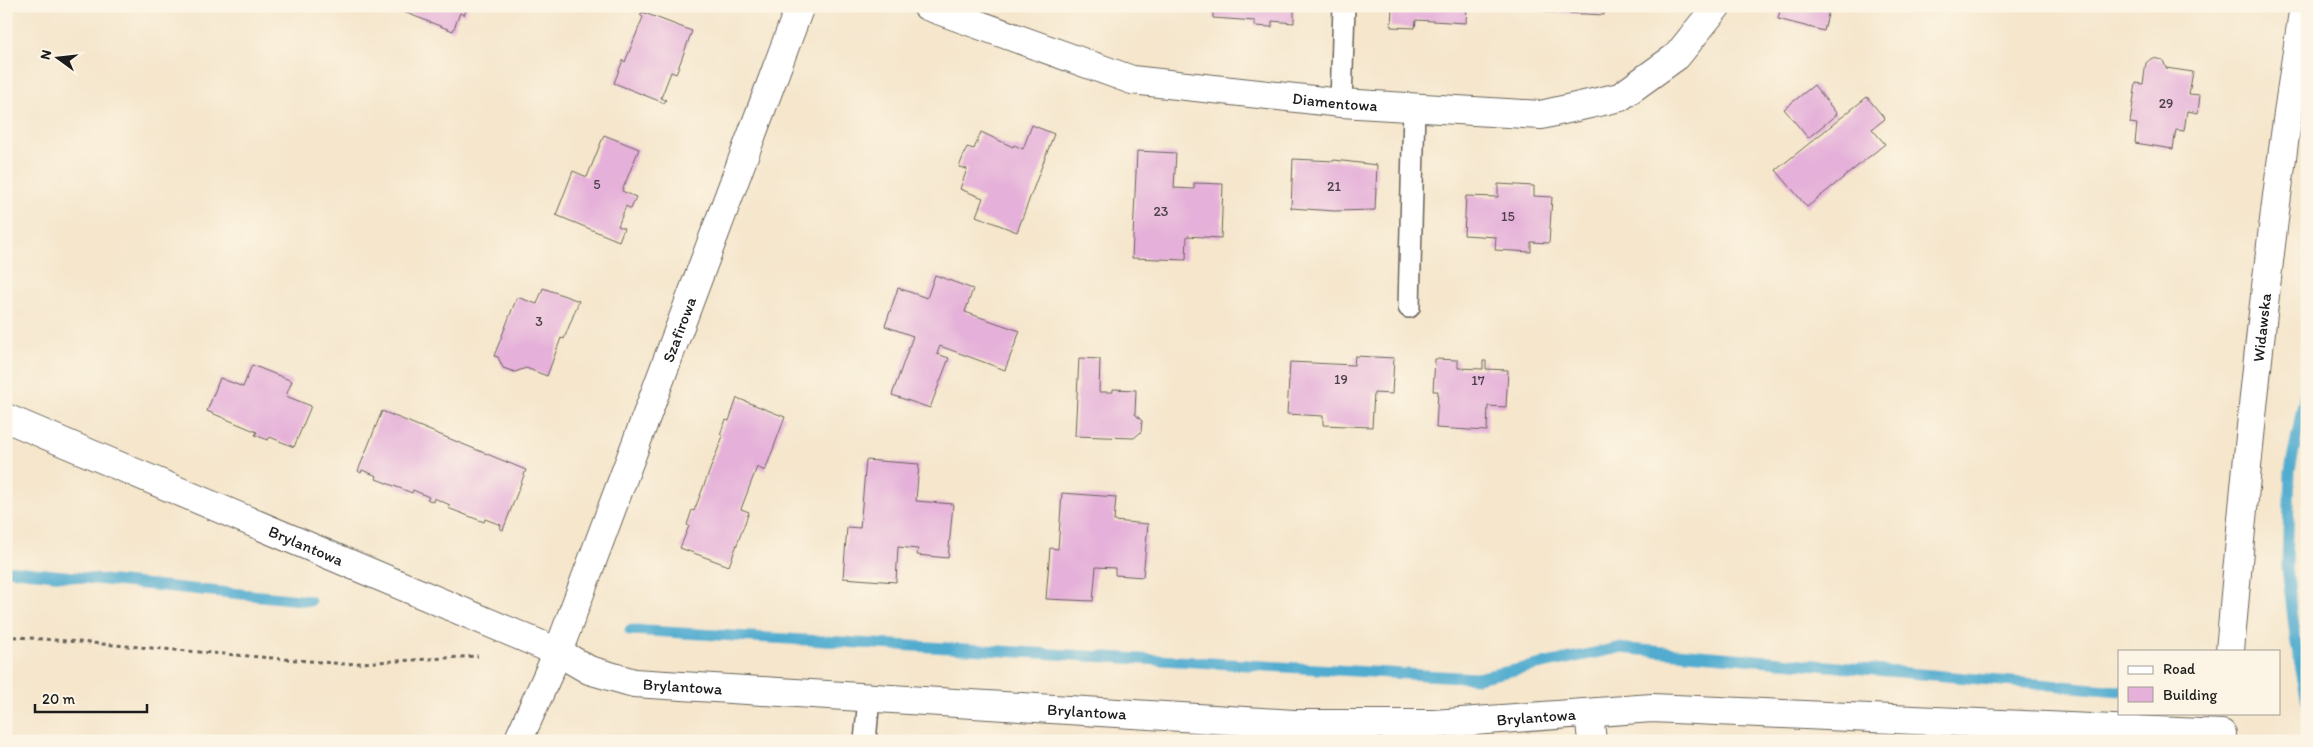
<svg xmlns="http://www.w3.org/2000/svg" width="2313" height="747" font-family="Itim,sans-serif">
<rect width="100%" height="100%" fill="#fcf5e5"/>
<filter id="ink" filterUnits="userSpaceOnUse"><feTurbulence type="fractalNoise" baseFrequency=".02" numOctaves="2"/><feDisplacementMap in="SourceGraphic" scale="10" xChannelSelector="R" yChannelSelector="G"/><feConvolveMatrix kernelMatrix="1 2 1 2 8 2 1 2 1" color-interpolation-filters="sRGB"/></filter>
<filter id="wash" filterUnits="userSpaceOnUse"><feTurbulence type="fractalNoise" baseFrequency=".0096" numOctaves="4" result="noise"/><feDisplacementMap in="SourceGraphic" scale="20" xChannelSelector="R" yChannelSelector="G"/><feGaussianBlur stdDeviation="1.12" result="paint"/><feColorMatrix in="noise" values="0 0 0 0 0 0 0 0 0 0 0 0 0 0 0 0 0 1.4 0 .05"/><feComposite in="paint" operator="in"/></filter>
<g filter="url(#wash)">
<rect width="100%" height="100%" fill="#f5e6cc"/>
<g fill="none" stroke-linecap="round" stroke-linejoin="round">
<g stroke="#51accf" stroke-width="11">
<path d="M2307 382 2290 471 2287 567 2296 644 2307 701"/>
<path d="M6 570 310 601"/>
<path d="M630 630 1477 678 1618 648 2119 691"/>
</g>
</g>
<g id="blocks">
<g fill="#e5b0d9">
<path d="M402 6H468L464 15 460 13 453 31 401 11Z"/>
<path d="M1213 6H1302V8H1294V23L1272 21V27L1255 26V21L1213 18Z"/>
<path d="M1392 6H1467L1466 23 1416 20 1415 28 1391 27Z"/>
<path d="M1523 6H1604V15L1546 12V9L1523 8Z"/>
<path d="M1781 6H1830L1824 31 1778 19Z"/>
<path d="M642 12 692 31 676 74 671 72 661 98 666 100 664 103 614 83 623 60 625 62 643 17 640 15Z"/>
<path d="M2152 58 2163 60 2166 68 2193 72 2189 94 2200 95 2198 113 2187 111 2184 131 2176 130 2173 149 2135 143 2137 124 2130 123 2136 83 2143 84 2146 63Z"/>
<path d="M1814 85 1837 114 1808 138 1784 109Z"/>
<path d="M1867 97 1885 119 1872 129 1885 144 1807 207 1776 170Z"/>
<path d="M1032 125 1054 134 1017 232 976 216 983 198 960 189 967 169 959 167 967 147 974 149 981 132 1013 147 1014 145 1023 149Z"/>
<path d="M604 135 639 149 622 191 636 197 631 209 626 206 618 226 624 228 619 241 556 215 573 171 587 177Z"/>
<path d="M1137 151 1176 153 1174 188 1194 189V183L1223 184 1221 238 1187 236 1186 260 1132 258Z"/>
<path d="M1293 159 1334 161V160L1377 165 1375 210 1334 211 1291 208Z"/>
<path d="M1498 184 1534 186V196L1552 197 1549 243 1531 242V252L1495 250 1496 237 1464 235 1466 196 1498 197Z"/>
<path d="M935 275 973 289 965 312 1020 331 1005 370 940 346 937 354 949 358 930 408 892 395 913 336 885 326 898 288 927 298Z"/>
<path d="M543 288 579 301 564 339 561 338 547 376 526 368 515 372 503 368 498 357 494 356 517 297 537 304Z"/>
<path d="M1355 356 1394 358 1392 394 1374 393 1372 427 1323 425V416L1287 414 1290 362 1354 365Z"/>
<path d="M1079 358 1100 359 1099 392H1113V389L1136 390 1135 414 1142 421 1141 432 1134 438 1075 436Z"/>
<path d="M1435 359 1458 360V368L1483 369V361H1486V369L1508 370 1506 407 1488 406 1487 431 1436 428 1438 391H1433Z"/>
<path d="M252 365 292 381 286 396 311 406 294 447 270 437 268 440 255 435 257 432 207 411 220 378 243 387Z"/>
<path d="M737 398 785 417 765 471 757 467 741 509 749 512 729 566 680 548 689 526 687 525 692 510 694 511 723 436 720 434 726 420 729 421Z"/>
<path d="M382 411 526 470 503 530 500 529 501 525 485 519 484 522 448 508 450 505 434 498 433 502 427 499 429 497 413 490 412 493 376 479 377 476 362 470 361 473 358 471Z"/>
<path d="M866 460 919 464 916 501 953 504 948 558 917 555 918 549 898 547 896 582 843 578 847 527 860 528Z"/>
<path d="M1062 493 1116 497 1114 521 1148 524 1143 577 1115 575V568L1096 567 1093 601 1046 599 1050 548 1058 549Z"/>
</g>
</g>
</g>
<g filter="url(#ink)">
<use href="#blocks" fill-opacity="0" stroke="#68635a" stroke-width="1"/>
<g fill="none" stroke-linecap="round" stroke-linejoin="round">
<g stroke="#68635a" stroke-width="24">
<g id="service">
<path d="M1341 103 1344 6"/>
<path d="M1409 307 1414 108"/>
<path d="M865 741 869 698"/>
<path d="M1261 741 1262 722"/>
</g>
</g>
<g stroke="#68635a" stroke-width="30">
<g id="minor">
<path id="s1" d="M927 6 1132 80 1341 103 1541 115 1620 97 1677 56 1717 6"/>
<path id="s2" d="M6 418 558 652 589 670 634 683 1294 724H1434L1652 708 2222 734"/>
<path id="s3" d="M2230 651C2249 435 2270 220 2304 6"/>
<path d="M1589 713 1592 741"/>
<path id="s4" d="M518 741 558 652 800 6"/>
</g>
</g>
<path stroke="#68635a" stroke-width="3" stroke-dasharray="4 4" stroke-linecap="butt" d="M6 636 345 664 478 656"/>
<use href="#service" stroke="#fff" stroke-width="21"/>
<use href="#minor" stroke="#fff" stroke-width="28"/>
</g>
</g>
<g text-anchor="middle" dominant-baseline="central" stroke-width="4.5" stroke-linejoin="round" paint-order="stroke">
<g font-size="14" fill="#4e414b">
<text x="2166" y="103">29</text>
<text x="597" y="184">5</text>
<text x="1334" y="186">21</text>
<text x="1161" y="211">23</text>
<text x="1508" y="216">15</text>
<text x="539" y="321">3</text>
<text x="1341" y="379">19</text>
<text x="1478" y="380">17</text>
</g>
<g font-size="16" fill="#1c1c1c" stroke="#fcf5e5">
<text stroke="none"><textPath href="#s1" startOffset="422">Diamentowa</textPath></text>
<text stroke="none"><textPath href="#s3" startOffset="325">Widawska</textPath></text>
<text stroke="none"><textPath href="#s4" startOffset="442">Szafirowa</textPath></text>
<text stroke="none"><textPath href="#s2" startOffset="326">Brylantowa</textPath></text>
<text stroke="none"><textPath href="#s2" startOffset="731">Brylantowa</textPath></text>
<text stroke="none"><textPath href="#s2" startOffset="1136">Brylantowa</textPath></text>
<text stroke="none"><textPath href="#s2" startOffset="1586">Brylantowa</textPath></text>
</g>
</g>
<rect width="2313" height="747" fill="none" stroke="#fcf5e5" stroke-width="25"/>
<rect x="2118" y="650" width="162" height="65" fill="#fcf5e5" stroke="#a29e95"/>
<rect x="2128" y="666" width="25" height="8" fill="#ffffff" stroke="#a29e95"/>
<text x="2163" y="674" font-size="15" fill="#1c1c1c">Road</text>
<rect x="2128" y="687" width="25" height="15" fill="#e5b0d9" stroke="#a29e95"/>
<text x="2163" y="700" font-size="15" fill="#1c1c1c">Building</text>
<g transform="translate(58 58) rotate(285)" stroke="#fcf5e5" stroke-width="4" paint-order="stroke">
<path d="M0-4L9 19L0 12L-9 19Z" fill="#1c1c1c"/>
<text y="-8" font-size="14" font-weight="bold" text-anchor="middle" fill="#1c1c1c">N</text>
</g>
<path d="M35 704v8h112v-8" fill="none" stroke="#1c1c1c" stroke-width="2.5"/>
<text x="42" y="704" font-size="15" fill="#1c1c1c" stroke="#fcf5e5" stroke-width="4" paint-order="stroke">20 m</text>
</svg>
